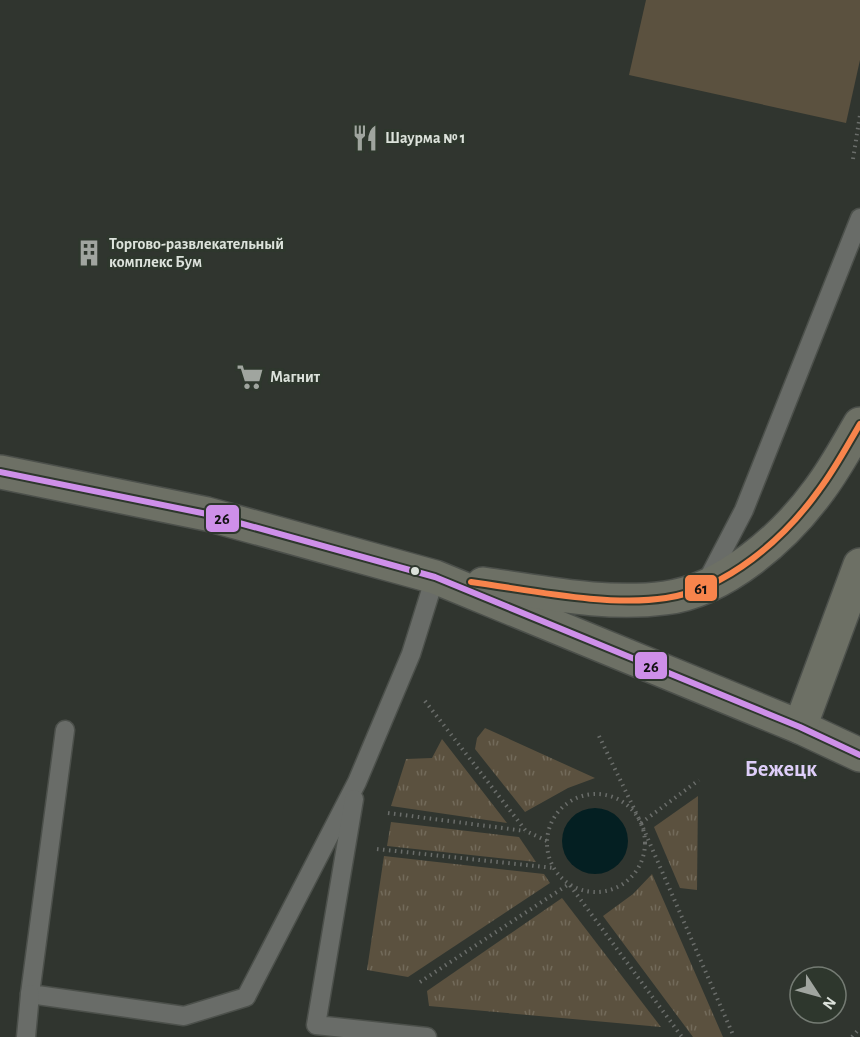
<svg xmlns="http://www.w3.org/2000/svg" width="860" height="1037" font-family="'Alegreya Sans',sans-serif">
<defs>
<pattern id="grass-tufts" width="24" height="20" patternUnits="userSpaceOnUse" patternTransform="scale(1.5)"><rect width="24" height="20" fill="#5b513f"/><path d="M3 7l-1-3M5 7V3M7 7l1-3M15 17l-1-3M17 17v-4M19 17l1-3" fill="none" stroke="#726a5a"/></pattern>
</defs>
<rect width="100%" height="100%" fill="#30352f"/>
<g fill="url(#grass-tufts)">
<path d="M485 728 595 778 568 788 525 812 475 749 477 738Z"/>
<path d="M442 739 507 823 391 806 406 759 432 758Z"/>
<path d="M698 796 697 890 680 888 654 827Z"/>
<path d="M391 822 519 837 536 862 387 846Z"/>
<path d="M384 856 544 874 550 883 408 977 367 970Z"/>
<path d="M652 874 723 1037H693L603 916 633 894Z"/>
<path d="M562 898 661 1027 429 1006 427 991Z"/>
</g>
<path fill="#5b513f" d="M646 0H860V60L846 123 629 75Z"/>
<circle fill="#041f22" cx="595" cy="841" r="33"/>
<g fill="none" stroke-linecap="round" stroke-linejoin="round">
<g stroke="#4c504b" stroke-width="21">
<g id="lane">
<path d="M707 581 744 510 860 218"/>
<path d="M65 730 30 994 184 1016 246 997 357 782 411 654 435 577"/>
<path d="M354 799 316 1025 427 1037"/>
<path d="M26 1037 30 994"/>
</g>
</g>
<g stroke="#4c504b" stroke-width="36">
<g id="primary">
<path d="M0 472 207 514 435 577 800 727 860 755"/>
<path d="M483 584C542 592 605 606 665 598 724 591 785 537 819 490 835 469 847 446 860 424"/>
<path d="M800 727 860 565"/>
</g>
</g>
<g stroke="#6a6d6a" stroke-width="4" stroke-dasharray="1.5 4.5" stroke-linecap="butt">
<path d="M853 159 860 115"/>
<path d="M425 701 526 831 547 841"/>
<path d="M599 736 641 823 734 1037"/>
<circle cx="596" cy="843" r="49"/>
<path d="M388 813 525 831"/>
<path d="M641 823 699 780"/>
<path d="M377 849 554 868"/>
<path d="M420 982 569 884 682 1037"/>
<path d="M852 1037 860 1028"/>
</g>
<use href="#lane" stroke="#696c68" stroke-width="18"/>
<use href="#primary" stroke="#6d7065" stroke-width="33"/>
<g stroke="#2e372d" stroke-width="10">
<path id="bus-1" d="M0 472 207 514 435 577 800 727 860 755"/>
</g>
<g stroke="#2e372d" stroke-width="10">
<path id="bus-2" d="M471 582C530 590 608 607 666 598 727 589 784 539 819 490 835 469 847 446 860 424"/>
</g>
<use href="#bus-1" stroke="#ce8fe9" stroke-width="6"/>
<use href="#bus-2" stroke="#f8844c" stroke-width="6"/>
</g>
<defs>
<g id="restaurant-bare" transform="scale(2.07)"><path d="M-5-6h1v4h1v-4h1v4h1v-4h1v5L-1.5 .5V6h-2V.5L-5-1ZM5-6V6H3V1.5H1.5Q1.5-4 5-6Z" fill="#a0a59f" stroke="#2e372d" stroke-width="2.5" paint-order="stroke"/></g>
<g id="building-bare" transform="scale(2.07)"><path d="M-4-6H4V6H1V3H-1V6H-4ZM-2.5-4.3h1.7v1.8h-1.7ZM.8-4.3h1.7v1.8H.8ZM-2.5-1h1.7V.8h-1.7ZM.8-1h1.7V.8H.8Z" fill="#a0a59f" stroke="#2e372d" stroke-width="2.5" paint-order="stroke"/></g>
<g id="supermarket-bare" transform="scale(2.07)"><path d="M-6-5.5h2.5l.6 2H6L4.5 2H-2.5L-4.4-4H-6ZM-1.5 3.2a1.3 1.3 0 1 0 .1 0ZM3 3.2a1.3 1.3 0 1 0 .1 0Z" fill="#a0a59f" stroke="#2e372d" stroke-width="2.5" paint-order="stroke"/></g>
</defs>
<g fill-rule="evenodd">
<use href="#restaurant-bare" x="365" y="138"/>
<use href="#building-bare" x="89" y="253"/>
<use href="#supermarket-bare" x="250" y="377"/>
</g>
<circle fill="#dce2db" stroke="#2e372d" stroke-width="2" cx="415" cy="571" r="5"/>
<g text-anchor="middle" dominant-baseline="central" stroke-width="6" stroke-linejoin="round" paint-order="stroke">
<g font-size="16" font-weight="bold" fill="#dce2db" stroke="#2e372d" text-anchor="start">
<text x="385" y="138">Шаурма № 1</text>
<text x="109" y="244">Торгово-развлекательный<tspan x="109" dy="18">комплекс Бум</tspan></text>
<text x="270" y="377">Магнит</text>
</g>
<g font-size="22" font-weight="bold" fill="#decef9" stroke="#2e372d">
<text x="781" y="769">Бежецк</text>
</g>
</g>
<g stroke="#2e372d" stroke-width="2">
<rect x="205" y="504" width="35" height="29" rx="6" fill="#ce8fe9"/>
<rect x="684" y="574" width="34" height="28" rx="6" fill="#f8844c"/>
<rect x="634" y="651" width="34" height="29" rx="6" fill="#ce8fe9"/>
</g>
<g font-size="16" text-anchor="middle" font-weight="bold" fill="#111">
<text x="222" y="524">26</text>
<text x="701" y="594">61</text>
<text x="651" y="672">26</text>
</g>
<g transform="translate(818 995) rotate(126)"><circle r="28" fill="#2e372d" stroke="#747b73" stroke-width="1.5"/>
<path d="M0-4.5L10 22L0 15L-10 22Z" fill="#a0a59f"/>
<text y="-9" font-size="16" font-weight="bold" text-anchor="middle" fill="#dce2db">N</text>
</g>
</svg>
